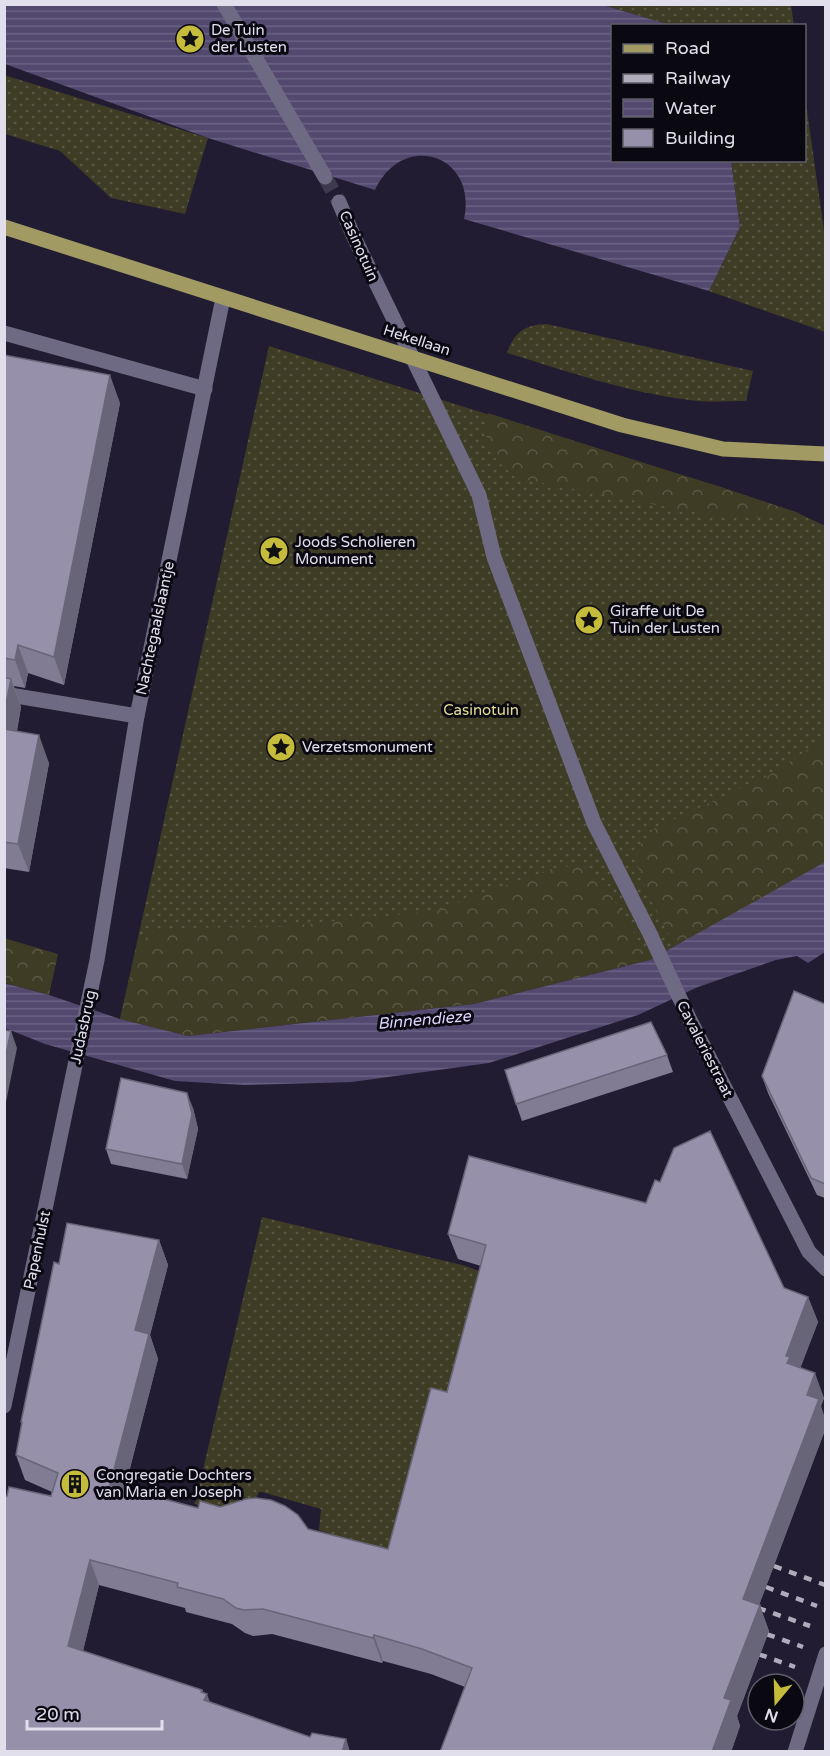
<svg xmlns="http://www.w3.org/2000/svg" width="830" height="1756" font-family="'Varela Round',sans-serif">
<defs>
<pattern id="grass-dots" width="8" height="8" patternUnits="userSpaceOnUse" patternTransform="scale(1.5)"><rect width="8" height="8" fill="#3e3c24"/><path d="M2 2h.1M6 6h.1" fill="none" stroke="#5a5844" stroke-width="1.8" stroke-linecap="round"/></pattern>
<pattern id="forest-crowns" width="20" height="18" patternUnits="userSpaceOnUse" patternTransform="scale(1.5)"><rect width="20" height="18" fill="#3e3c24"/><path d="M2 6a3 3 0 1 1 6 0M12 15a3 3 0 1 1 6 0" fill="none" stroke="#5a5844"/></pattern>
<pattern id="water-rules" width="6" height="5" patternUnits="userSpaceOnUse" patternTransform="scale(1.5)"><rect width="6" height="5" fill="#53496f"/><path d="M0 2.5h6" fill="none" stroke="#6b6384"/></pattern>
</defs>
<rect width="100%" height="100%" fill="#211c31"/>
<g fill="url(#grass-dots)">
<path d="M603 5H791L794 25H670Z"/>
<path d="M4 75 208 138 185 214 111 198 60 151 5 134Z"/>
<path d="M805 96 825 238V332L709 291 740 227 731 161 804 160Z"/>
<path d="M547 324 753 371 746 401C727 401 708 403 690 400 628 393 567 371 507 353 515 331 525 325 547 324Z"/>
<path d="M269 346 721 487 798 513 825 526V862L650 960 120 1019Z"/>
<path d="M262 1217 466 1266 486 1274 453 1401 388 1554 319 1530 321 1509 262 1492H259L244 1522 195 1504Z"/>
</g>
<g fill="url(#forest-crowns)">
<path d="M488 413 799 513 773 518 709 515 516 478C491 456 482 448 488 413Z"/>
<path d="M825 738V862L676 947C665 926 632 874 638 851 641 841 648 835 655 828L768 776Z"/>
<path d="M586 866 605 885 650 960 474 1004 188 1036 120 1019 137 946 154 931 180 928 276 927 435 911 557 867Z"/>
<path d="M4 938 58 954 49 995 5 983Z"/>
</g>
<g fill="url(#water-rules)">
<path d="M4 5H603L670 25 612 26V160L731 161 740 227 709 291 464 219C478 155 403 130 375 190L208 138 5 64Z"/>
<path d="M825 862V952L808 963 797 956 776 960 698 987 638 1015 489 1063 352 1082 244 1085 175 1081 45 1044 5 1028 4 983 49 995 120 1019 188 1036 474 1004 650 960Z"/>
</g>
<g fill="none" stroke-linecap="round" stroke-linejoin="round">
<path stroke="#3e394d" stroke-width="15" stroke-dasharray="15 8" stroke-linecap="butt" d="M325 177 339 202"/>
<g stroke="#6f6a83" stroke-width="15">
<path d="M224 4 325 177"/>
<path d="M339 202 353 235 479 495 494 557 594 823 650 934 689 1018 809 1252 826 1269"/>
<path d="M4 333 205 389"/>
<path d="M4 694 137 716"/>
<path d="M4 1406 97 960 137 716 223 298"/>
<path d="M795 1752 826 1654"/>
</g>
<path stroke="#a19a63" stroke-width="15" d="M4 227 622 425 723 449 826 454"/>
<g stroke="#b0acbc" stroke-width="4.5" stroke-dasharray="8 8" stroke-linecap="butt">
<path d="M774 1566 825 1585"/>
<path d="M766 1587 817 1606"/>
<path d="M758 1608 810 1626"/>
<path d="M752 1629 803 1647"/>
<path d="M744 1649 795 1667"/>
</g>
</g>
<g fill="#817c93">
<path d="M4 355 120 403 64 685 28 673 25 688 14 686 21 707 17 731 49 763 29 872 4 868Z"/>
<path d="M825 1004V1198L817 1195 768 1093 762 1076Z"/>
<path d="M667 1055 673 1072 522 1121 516 1104Z"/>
<path d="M193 1108 198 1129 187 1179 111 1164 106 1149Z"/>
<path d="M448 1234 784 1288 808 1297 818 1322 800 1368 824 1398 821 1406 825 1430 759 1605 769 1631 737 1716 740 1726 731 1752H440L465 1687 431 1674 383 1661 382 1663 272 1634 253 1636 245 1633 232 1624 186 1612 185 1608 99 1585 83 1651 202 1690 210 1702 310 1737 346 1739 350 1752H4L52 1492 25 1480 16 1455 22 1425 21 1422 59 1264 159 1240 168 1265 150 1335 158 1359 125 1488 198 1508 308 1529 388 1549 447 1392 481 1266 458 1259Z"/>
</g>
<g fill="#696578">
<path d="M110 375 120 403 64 685 54 657Z"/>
<path d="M18 645 28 673 25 688 15 660Z"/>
<path d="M11 679 21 707 12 756 4 736V713Z"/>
<path d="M39 735 49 763 29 872 18 844Z"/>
<path d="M11 1031 17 1048 5 1107 4 1063Z"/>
<path d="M187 1093 193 1108 198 1129 187 1179 182 1164Z"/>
<path d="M159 1240 168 1265 150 1335 158 1359 119 1510 110 1485 135 1330Z"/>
<path d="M808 1297 818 1322 797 1377 787 1363 786 1356Z"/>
<path d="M815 1373 824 1398 821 1406 825 1418V1430L752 1624 743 1599 807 1395Z"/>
<path d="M90 1560 99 1585 78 1671 68 1646Z"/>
<path d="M760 1605 769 1631 737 1716 740 1726 731 1752H712L724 1698Z"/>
<path d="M374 1635 383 1661 382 1663 373 1638Z"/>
<path d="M202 1690 205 1699 207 1694 216 1719 214 1726 201 1692Z"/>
<path d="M346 1739 350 1752H342Z"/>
</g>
<g fill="#9690ab" stroke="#696578" stroke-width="1.5">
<path d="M4 355 110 375 54 657 18 645 15 660 4 658Z"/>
<path d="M4 677 11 679 4 713Z"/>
<path d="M4 729 39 735 18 844 4 842Z"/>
<path d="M794 991 825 1004V1184L811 1178 762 1076Z"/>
<path d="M651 1022 667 1055 516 1104 505 1070Z"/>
<path d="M4 1030 11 1031 4 1063Z"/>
<path d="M121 1078 187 1093 192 1114 182 1164 106 1149Z"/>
<path d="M710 1131 784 1288 808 1297 786 1356 790 1357 787 1363 815 1373 807 1395 819 1399 743 1599 760 1605 724 1698 731 1700 712 1752H440L472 1668 422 1649 374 1635 373 1638 263 1609 244 1610 236 1608 223 1599 177 1587 178 1583 90 1560 68 1646 202 1690 201 1692 207 1694 204 1700 310 1737 312 1733 346 1739 342 1752H4V1501L6 1496H7L9 1487 51 1496 58 1473 16 1455 22 1422H21L54 1262 59 1264 67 1223 159 1240 135 1330 149 1334 110 1485 198 1508 200 1501 220 1507 246 1499 256 1498 271 1500 285 1506 298 1515 308 1529 388 1549 431 1388 447 1392 486 1245 448 1234 469 1156 646 1203 655 1180 660 1182 674 1148Z"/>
</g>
<defs>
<g id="sight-disc" transform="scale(1.5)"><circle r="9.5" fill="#c6bc3c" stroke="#0a0811"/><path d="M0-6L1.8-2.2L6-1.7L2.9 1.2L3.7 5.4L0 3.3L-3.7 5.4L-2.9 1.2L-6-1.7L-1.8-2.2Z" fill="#111"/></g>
<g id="building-disc" transform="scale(1.5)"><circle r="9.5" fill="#c6bc3c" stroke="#0a0811"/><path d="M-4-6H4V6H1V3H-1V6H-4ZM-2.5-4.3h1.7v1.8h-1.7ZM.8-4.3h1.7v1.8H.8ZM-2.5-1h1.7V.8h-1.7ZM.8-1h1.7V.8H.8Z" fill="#111"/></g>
</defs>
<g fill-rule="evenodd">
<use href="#sight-disc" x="190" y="39"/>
<use href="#sight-disc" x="274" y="551"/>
<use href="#sight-disc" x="589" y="620"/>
<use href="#sight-disc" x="281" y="747"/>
<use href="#building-disc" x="75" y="1484"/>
</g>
<g text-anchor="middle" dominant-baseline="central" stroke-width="6" stroke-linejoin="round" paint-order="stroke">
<g font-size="15" fill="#e2dfed" stroke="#0a0811" text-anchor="start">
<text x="211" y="30">De Tuin<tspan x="211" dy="17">der Lusten</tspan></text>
<text x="295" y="542">Joods Scholieren<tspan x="295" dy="17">Monument</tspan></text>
<text x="610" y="611">Giraffe uit De<tspan x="610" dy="17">Tuin der Lusten</tspan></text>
<text x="302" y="747">Verzetsmonument</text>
<text x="96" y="1475">Congregatie Dochters<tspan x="96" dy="17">van Maria en Joseph</tspan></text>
</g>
<g font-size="15" fill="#e2dfed" stroke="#0a0811">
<text transform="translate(359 246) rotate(66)">Casinotuin</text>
<text transform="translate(417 340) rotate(18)">Hekellaan</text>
<text transform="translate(155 628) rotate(-78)">Nachtegaalslaantje</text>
<text transform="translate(83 1027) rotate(-78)">Judasbrug</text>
<text transform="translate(705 1049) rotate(63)">Cavaleriestraat</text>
<text transform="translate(37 1250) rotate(-78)">Papenhulst</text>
</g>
<g font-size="15" fill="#e4de96" stroke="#0a0811">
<text x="481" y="710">Casinotuin</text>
</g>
<g font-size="16" font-style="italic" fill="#ddd4fc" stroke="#0a0811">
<text transform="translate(424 1020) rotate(-5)">Binnendieze</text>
</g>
</g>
<rect width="830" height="1756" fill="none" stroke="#e2dfed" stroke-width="12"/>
<rect x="611" y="24" width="195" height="138" fill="#0a0811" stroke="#605e69" stroke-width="1.5"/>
<rect x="623" y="44" width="30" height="9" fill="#a19a63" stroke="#605e69" stroke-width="1.5"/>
<text x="665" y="54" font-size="18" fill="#e2dfed">Road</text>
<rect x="623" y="74" width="30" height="9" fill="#b0acbc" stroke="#605e69" stroke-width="1.5"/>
<text x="665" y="84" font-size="18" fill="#e2dfed">Railway</text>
<rect x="623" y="99" width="30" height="18" fill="url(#water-rules)" stroke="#605e69" stroke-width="1.5"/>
<text x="665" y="114" font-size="18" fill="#e2dfed">Water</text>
<rect x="623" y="129" width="30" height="18" fill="#9690ab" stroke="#605e69" stroke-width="1.5"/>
<text x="665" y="144" font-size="18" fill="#e2dfed">Building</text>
<g transform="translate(776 1702) rotate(199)"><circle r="28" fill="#0a0811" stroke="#605e69" stroke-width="1.5"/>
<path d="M0-4.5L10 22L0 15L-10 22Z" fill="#c6bc3c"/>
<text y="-9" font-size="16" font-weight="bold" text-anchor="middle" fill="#e2dfed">N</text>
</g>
<path d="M27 1720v9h135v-9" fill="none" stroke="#e2dfed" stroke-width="3"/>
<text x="36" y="1720" font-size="18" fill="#e2dfed" stroke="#0a0811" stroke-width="4.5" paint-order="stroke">20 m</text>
</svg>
